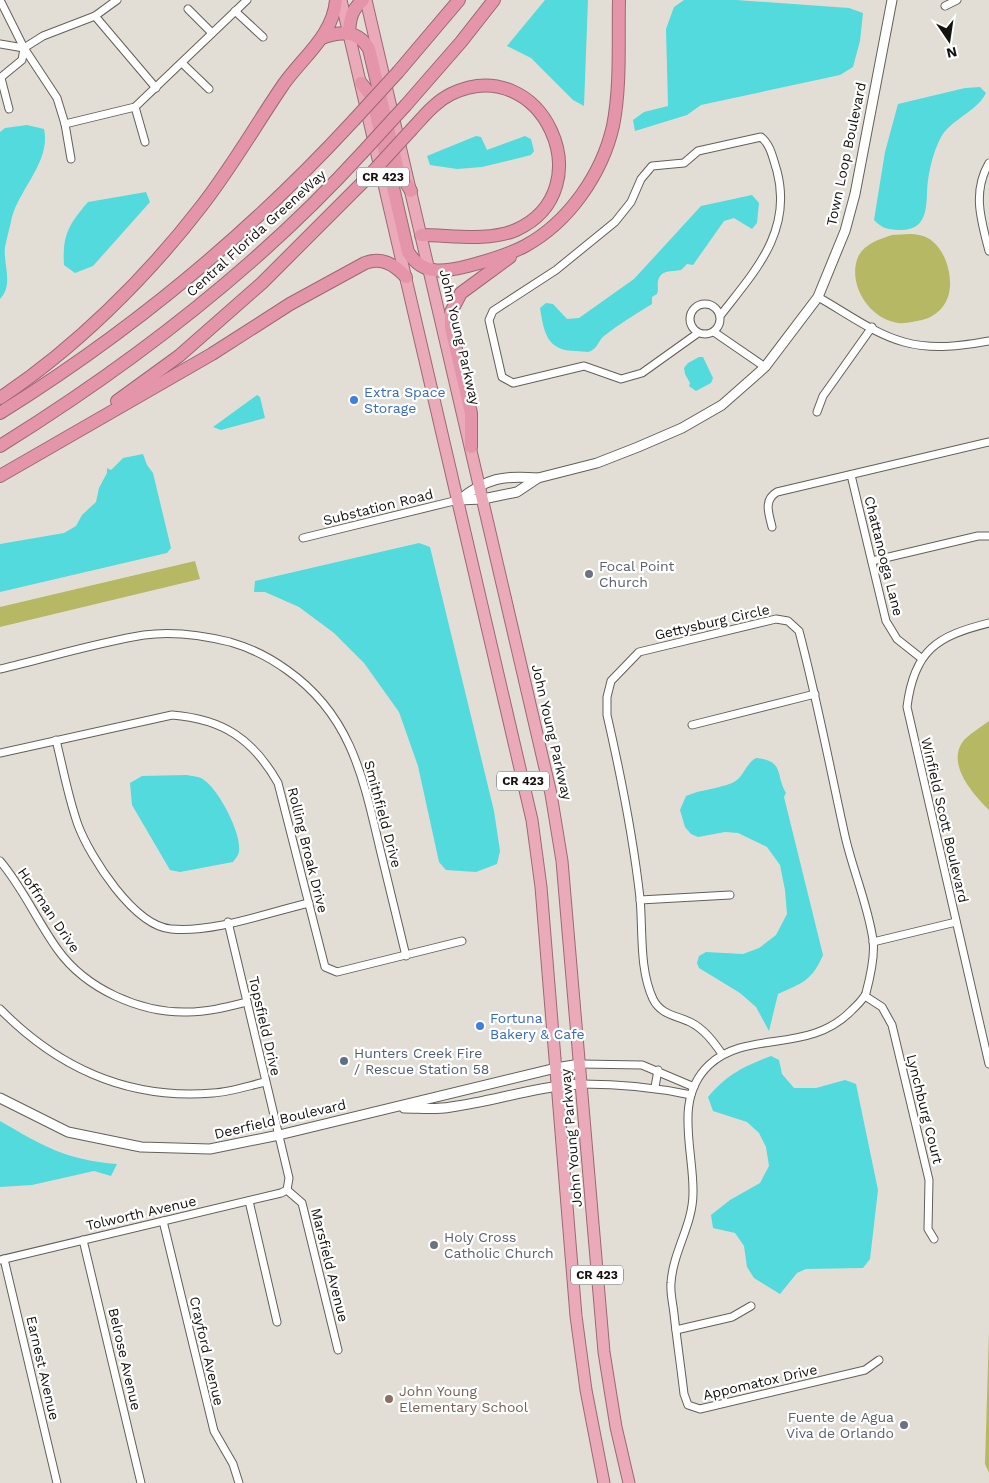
<svg xmlns="http://www.w3.org/2000/svg" width="989" height="1483" font-family="'Work Sans',sans-serif">
<rect width="100%" height="100%" fill="#e2ded5"/>
<g fill="#b6b864">
<path d="M892 235C901 235 911 233 919 235 944 239 955 277 948 297 943 311 931 319 917 321 911 322 903 324 898 323 869 319 847 284 858 257 864 244 880 239 892 235Z"/>
<path d="M195 561 200 579 0 627V607Z"/>
<path d="M989 721V810C973 794 945 763 964 740 971 733 981 727 989 721Z"/>
<path d="M989 1331V1473L985 1464Z"/>
</g>
<g fill="#52dadd">
<path d="M545 0H588L584 106 573 100 531 58 507 46Z"/>
<path d="M684 0H736L849 8 863 13 860 41 853 67 840 75 701 105 687 115 635 131 633 120 644 112 668 106 666 29 674 7Z"/>
<path d="M980 87 986 93C976 113 950 119 940 139 934 151 930 166 928 180 925 202 932 232 897 230 886 229 882 228 874 220L885 152 898 104 965 88Z"/>
<path d="M27 125 44 129C51 161 20 188 12 217 10 227 7 237 5 247 3 265 14 284 0 299V132L5 128Z"/>
<path d="M476 136 481 137 487 150 525 136 531 139 534 151 531 155 482 167 457 169 430 165 427 156Z"/>
<path d="M146 192 150 202 93 266 75 273 64 265C62 235 69 224 88 202Z"/>
<path d="M752 195 759 203 757 223 752 229 734 218 724 221 693 265 687 264 681 270C672 272 661 269 658 281 657 286 659 289 657 294L652 297V304C636 314 619 324 604 336 598 341 597 350 588 352 584 352 580 351 576 351 547 351 544 333 540 308L546 303 553 304 567 319 579 318 634 279 701 206Z"/>
<path d="M699 357H703L713 378 711 383 696 391 689 386 690 383 685 374 684 368 688 363Z"/>
<path d="M257 395 260 397 265 418 221 430 213 427Z"/>
<path d="M143 454 147 465 153 473 171 548 167 553 0 592V544L64 533 76 526 82 515 96 502 99 488 107 473V468L111 470 123 458Z"/>
<path d="M419 543 430 547 494 811 500 851 497 864 476 872 446 870 439 862 418 766 399 712 364 663 334 633 299 607 265 592H254L255 581Z"/>
<path d="M756 758C785 761 775 774 786 793L784 797 823 955C812 981 802 983 778 994L769 1031 756 1007 740 993 699 968 697 963 699 956 706 952 743 954 759 948 776 935 787 914 785 890 780 865 767 847 738 833 725 832 698 837 691 834 685 827 680 810 686 796C702 789 718 789 732 783 744 778 745 764 756 758Z"/>
<path d="M186 775C191 776 200 776 204 780 219 790 242 834 239 852 238 856 235 859 233 862L180 872 170 870 132 805 130 783 142 776Z"/>
<path d="M771 1056 779 1060 782 1074 794 1088H816L845 1080 856 1084 878 1190 870 1259 863 1268 806 1269 797 1273 780 1294 754 1278 747 1267 744 1246 735 1233 713 1228 711 1215 730 1200 760 1183 769 1166 766 1147 759 1133 747 1122 713 1111 708 1097C726 1075 744 1066 771 1056Z"/>
<path d="M0 1121C43 1146 66 1160 117 1164L111 1176 94 1171 32 1185 0 1187Z"/>
</g>
<g fill="none" stroke-linecap="round" stroke-linejoin="round">
<g stroke="#646058" stroke-width="9">
<g id="minor">
<path d="M0 0 24 48 57 98 65 124 135 107 247 0"/>
<path d="M945 6 957 0"/>
<path d="M188 9 212 33"/>
<path d="M235 11 263 37"/>
<path d="M95 16 156 88"/>
<path d="M0 44 24 48 43 36 95 16 117 0"/>
<path d="M182 63 209 89"/>
<path d="M0 78 22 60 24 48"/>
<path d="M1 78 9 109"/>
<path d="M135 107 145 142"/>
<path d="M65 124 71 159"/>
<path d="M989 163C972 192 981 220 989 251"/>
<path d="M818 297C845 312 874 334 904 342 932 350 962 346 989 341"/>
<circle cx="705" cy="319" r="15"/>
<path d="M714 332 765 367"/>
<path d="M698 333 642 373 621 379 584 366 513 383 502 377 489 320 493 311 556 270 615 222 631 202 641 179 652 166 684 163 698 151 761 137C771 145 773 159 777 171 793 232 754 272 720 316"/>
<path d="M817 412 823 396 872 327"/>
<path d="M851 475 886 621 897 639 921 658"/>
<path d="M772 527C769 514 763 500 777 492L989 442"/>
<path d="M303 538 458 500"/>
<path d="M872 561 978 536H989"/>
<path d="M989 623C937 636 914 650 907 707L989 1064"/>
<path d="M0 669C47 658 95 643 144 635 172 631 202 635 230 642 251 648 269 657 287 670 351 715 363 777 380 849 389 885 397 920 406 956"/>
<path d="M692 725 815 694"/>
<path d="M56 740C63 768 68 797 78 825 90 857 134 926 171 929 214 933 266 913 309 903"/>
<path d="M0 753 172 715C223 719 253 739 278 783L325 967 337 972 462 941"/>
<path d="M0 861C23 888 37 921 58 950 86 989 140 1013 187 1012 208 1012 227 1007 247 1002"/>
<path d="M640 900 730 895"/>
<path d="M228 922 289 1178 287 1190"/>
<path d="M873 942 956 922"/>
<path d="M865 996 882 1007 892 1025 929 1180 928 1229 934 1239"/>
<path d="M0 1009C58 1068 129 1100 213 1093 230 1092 248 1086 265 1082"/>
<path d="M722 1054C713 1041 704 1029 690 1022 675 1015 661 1015 653 999 639 969 643 930 640 898 633 836 621 776 607 715V697L611 681 639 652 776 619 788 621 799 631C817 699 830 768 845 836 853 871 868 905 873 940 875 955 870 978 866 993 864 999 857 1005 852 1010 809 1055 747 1029 709 1065 673 1099 694 1150 693 1193 693 1225 673 1251 671 1283 670 1293 673 1304 674 1314 677 1341 681 1368 684 1394L688 1405 700 1409 865 1370 879 1360"/>
<path d="M580 1064 642 1065 694 1087"/>
<path d="M582 1084C619 1084 654 1087 691 1095"/>
<path d="M655 1087 658 1070"/>
<path d="M287 1190 302 1203 338 1350"/>
<path d="M249 1201 277 1322"/>
<path d="M163 1221 214 1431 233 1464 239 1483"/>
<path d="M83 1240 141 1483"/>
<path d="M4 1259 57 1483"/>
<path d="M0 1260 281 1193 287 1190"/>
<path d="M676 1330 732 1317 751 1306"/>
</g>
</g>
<g stroke="#646058" stroke-width="11">
<g id="tertiary">
<path d="M458 500 483 499 517 492 538 478 597 463 638 447 682 428 722 405 765 367 818 297 845 231 855 194 892 0"/>
<path d="M459 500C487 478 503 475 538 478"/>
<path d="M0 1098 68 1132 141 1147 210 1149 279 1135 556 1068 580 1064"/>
<path d="M404 1108C420 1108 435 1110 451 1107 495 1101 537 1086 582 1084"/>
</g>
</g>
<g stroke="#9c6873" stroke-width="13">
<g id="trunk">
<path d="M341 0 532 820 541 887 576 1316 586 1390 604 1483"/>
<path d="M366 0 551 794 562 861 604 1352 616 1427 629 1483"/>
</g>
</g>
<g stroke="#9c6873" stroke-width="14">
<g id="motorway">
<path d="M349 32C350 18 352 9 363 0"/>
<path d="M322 38C340 31 358 30 369 49L398 170 411 191"/>
<path d="M398 72 459 0"/>
<path d="M361 83 372 97 408 252C423 276 444 272 468 266 487 261 508 255 525 246 569 222 602 174 613 126 621 86 618 41 619 0"/>
<path d="M406 105 461 42 494 0"/>
<path d="M412 129C424 116 435 102 451 94 542 50 605 190 516 230 488 242 451 235 421 235"/>
<path d="M0 398C74 349 146 278 200 208 230 170 254 128 281 88 300 59 333 37 336 0"/>
<path d="M117 401 179 356 262 283 368 177"/>
<path d="M0 413C130 332 250 233 354 120"/>
<path d="M0 446C132 364 257 268 362 153"/>
<path d="M471 447V413L451 328V312L461 293 510 257"/>
<path d="M0 476 212 354 290 304 365 263C382 257 394 264 406 277"/>
</g>
</g>
<use href="#minor" stroke="#fff" stroke-width="7"/>
<use href="#tertiary" stroke="#fff" stroke-width="9"/>
<use href="#trunk" stroke="#eaaaba" stroke-width="11"/>
<use href="#motorway" stroke="#e495a9" stroke-width="12"/>
<g stroke="#9c6873" stroke-width="14" stroke-linecap="butt">
<g id="motorway-bridge">
<path d="M354 120 398 72"/>
<path d="M362 153 406 105"/>
<path d="M368 177 412 129"/>
</g>
</g>
<use href="#motorway-bridge" stroke="#e495a9" stroke-width="12"/>
</g>
<g fill="#3f7fe0" stroke="#fff" stroke-width="2">
<circle cx="354" cy="400" r="5"/>
<circle cx="480" cy="1026" r="5"/>
</g>
<g fill="#6b7280" stroke="#fff" stroke-width="2">
<circle cx="589" cy="574" r="5"/>
<circle cx="434" cy="1245" r="5"/>
<circle cx="904" cy="1425" r="5"/>
</g>
<circle fill="#5c6f8a" stroke="#fff" stroke-width="2" cx="344" cy="1061" r="5"/>
<circle fill="#8d6e63" stroke="#fff" stroke-width="2" cx="389" cy="1399" r="5"/>
<g text-anchor="middle" dominant-baseline="central" stroke-width="4.5" stroke-linejoin="round" paint-order="stroke">
<g fill="#fff" stroke="#5b5a58" stroke-width="1">
<rect x="357" y="167.5" width="52" height="19" rx="4"/>
<rect x="497" y="771.5" width="52" height="19" rx="4"/>
<rect x="571" y="1265.5" width="52" height="19" rx="4"/>
</g>
<g font-size="12" font-weight="bold" fill="#151310">
<text x="383" y="177">CR 423</text>
<text x="523" y="781">CR 423</text>
<text x="597" y="1275">CR 423</text>
</g>
<g font-size="14" fill="#151310" stroke="#fff">
<text transform="translate(846 154) rotate(-78)">Town Loop Boulevard</text>
<text transform="translate(256 233) rotate(-42)">Central Florida GreeneWay</text>
<text transform="translate(460 337) rotate(77)">John Young Parkway</text>
<text transform="translate(378 507) rotate(-14)">Substation Road</text>
<text transform="translate(884 556) rotate(76)">Chattanooga Lane</text>
<text transform="translate(712 622) rotate(-13)">Gettysburg Circle</text>
<text transform="translate(552 732) rotate(77)">John Young Parkway</text>
<text transform="translate(383 814) rotate(75)">Smithfield Drive</text>
<text transform="translate(945 820) rotate(77)">Winfield Scott Boulevard</text>
<text transform="translate(308 850) rotate(76)">Rolling Broak Drive</text>
<text transform="translate(49 910) rotate(56)">Hoffman Drive</text>
<text transform="translate(265 1026) rotate(77)">Topsfield Drive</text>
<text transform="translate(925 1109) rotate(76)">Lynchburg Court</text>
<text transform="translate(280 1119) rotate(-13)">Deerfield Boulevard</text>
<text transform="translate(571 1138) rotate(-95)">John Young Parkway</text>
<text transform="translate(141 1213) rotate(-13)">Tolworth Avenue</text>
<text transform="translate(330 1265) rotate(76)">Marsfield Avenue</text>
<text transform="translate(207 1351) rotate(77)">Crayford Avenue</text>
<text transform="translate(125 1359) rotate(77)">Belrose Avenue</text>
<text transform="translate(43 1368) rotate(77)">Earnest Avenue</text>
<text transform="translate(760 1382) rotate(-13)">Appomatox Drive</text>
</g>
<g font-size="14" fill="#366cbe" stroke="#fff" text-anchor="start">
<text x="364" y="392">Extra Space<tspan x="364" dy="16">Storage</tspan></text>
<text x="490" y="1018">Fortuna<tspan x="490" dy="16">Bakery &amp; Cafe</tspan></text>
</g>
<g font-size="14" fill="#5b616d" stroke="#fff" text-anchor="start">
<text x="599" y="566">Focal Point<tspan x="599" dy="16">Church</tspan></text>
<text x="444" y="1237">Holy Cross<tspan x="444" dy="16">Catholic Church</tspan></text>
<text x="894" y="1417" text-anchor="end">Fuente de Agua<tspan x="894" dy="16">Viva de Orlando</tspan></text>
</g>
<g font-size="14" fill="#4e5e75" stroke="#fff" text-anchor="start">
<text x="354" y="1053">Hunters Creek Fire<tspan x="354" dy="16">/ Rescue Station 58</tspan></text>
</g>
<g font-size="14" fill="#785e54" stroke="#fff" text-anchor="start">
<text x="399" y="1391">John Young<tspan x="399" dy="16">Elementary School</tspan></text>
</g>
</g>
<g transform="translate(949 40) rotate(167)" stroke="#ffffff" stroke-width="4" paint-order="stroke">
<path d="M0-4L9 19L0 12L-9 19Z" fill="#151310"/>
<text y="-8" font-size="14" font-weight="bold" text-anchor="middle" fill="#151310">N</text>
</g>
</svg>
